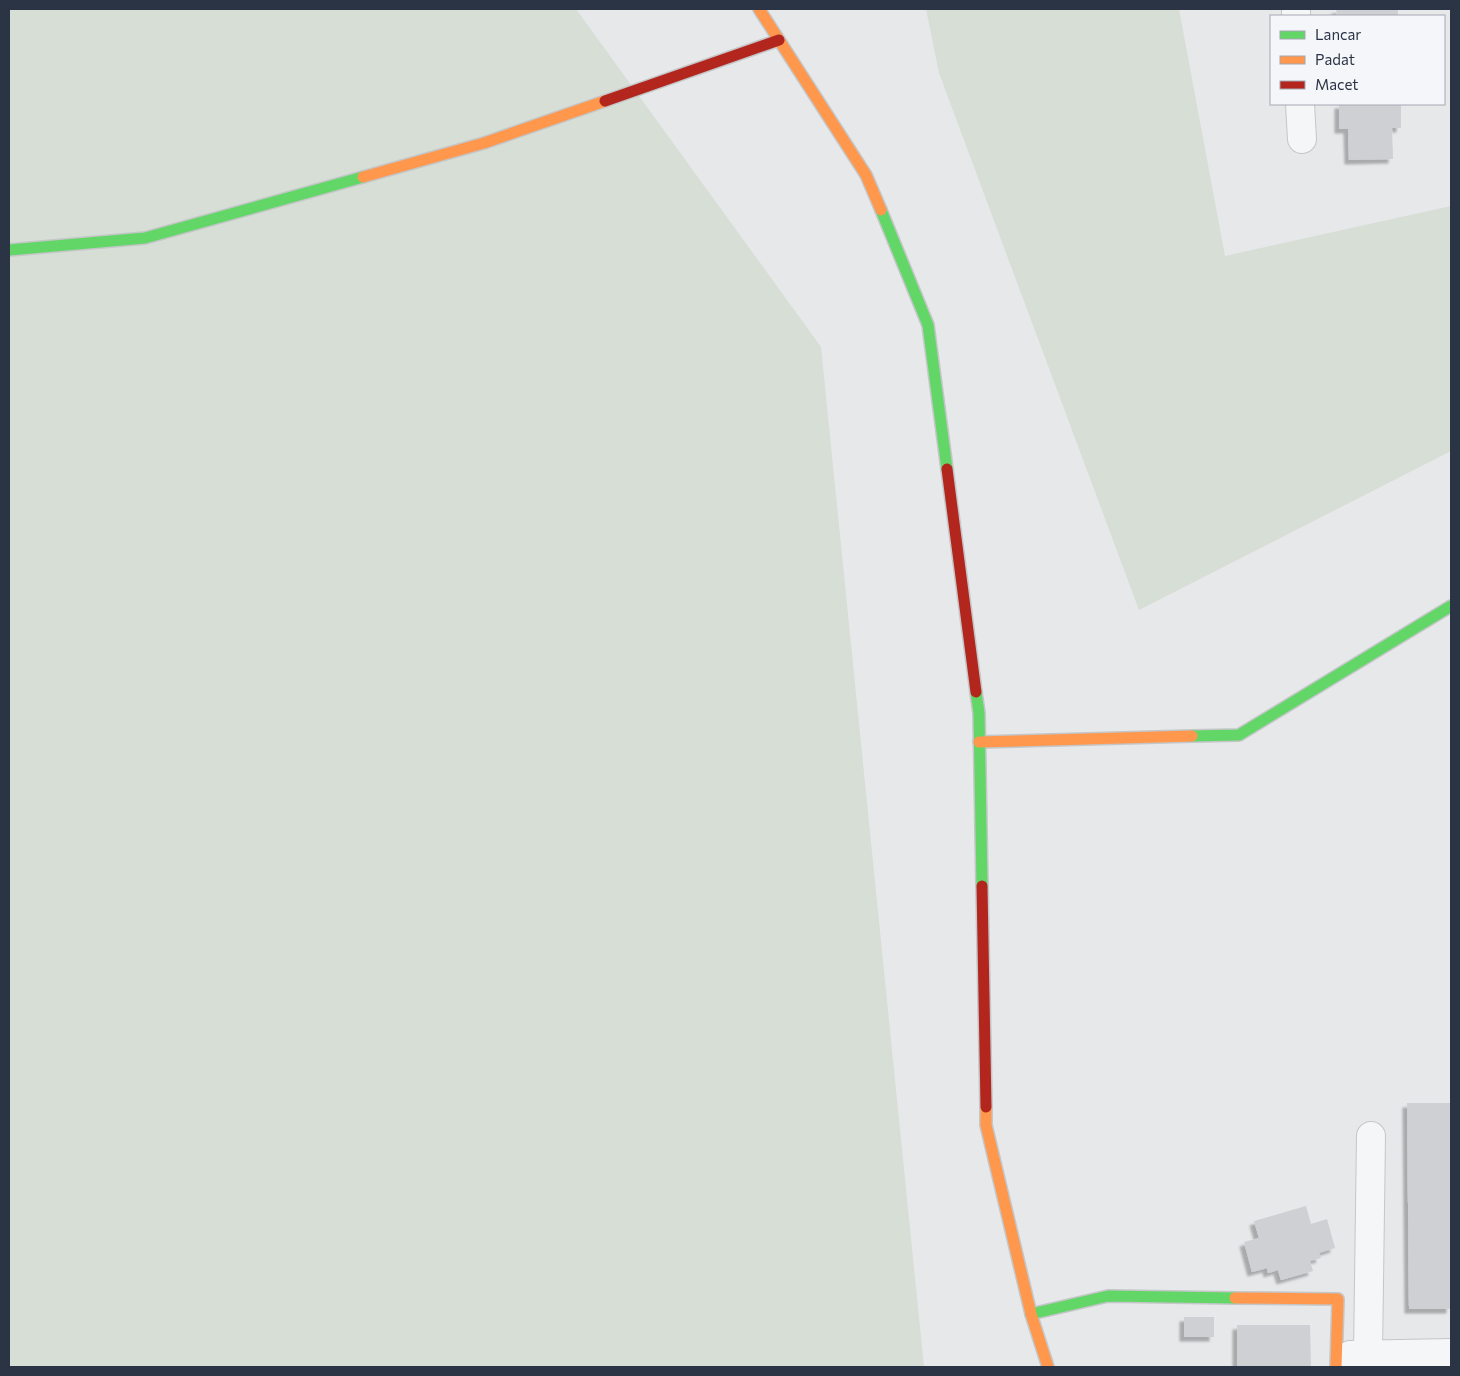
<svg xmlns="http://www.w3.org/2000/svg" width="1460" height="1376" font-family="Commissioner,sans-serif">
<defs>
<filter id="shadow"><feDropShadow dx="-4.5" dy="4.5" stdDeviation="1" flood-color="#0004"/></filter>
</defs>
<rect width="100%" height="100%" fill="#e6e8ea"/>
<g fill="#d6ded6">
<path d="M9 9H576L821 347 924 1367H9Z"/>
<path d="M926 9H1179L1225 256 1451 206V451L1139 610 939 73Z"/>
</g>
<g fill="#ced0d3" filter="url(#shadow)">
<path d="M1336 9H1398V16H1337Z"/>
<path d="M1339 104H1401V128H1392L1393 159 1349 160 1348 129H1339Z"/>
<path d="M1407 1103H1451V1309H1409Z"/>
<path d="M1306 1206 1311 1224 1327 1219 1335 1248 1319 1253 1321 1258 1310 1261 1313 1271 1281 1280 1278 1270 1268 1273 1267 1268 1252 1272 1244 1242 1259 1238 1254 1221Z"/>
<rect x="1184" y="1317" width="30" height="20"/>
<path d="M1237 1325H1310L1311 1367H1237Z"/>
</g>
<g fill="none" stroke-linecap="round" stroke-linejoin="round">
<g stroke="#c4c6c8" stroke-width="30">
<g id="street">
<path d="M1296 9V16"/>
<path d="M1300 104 1302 139"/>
<path d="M1350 1355 1451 1353"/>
<path d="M1368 1355 1371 1136"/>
</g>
</g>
<g stroke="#c4c6c8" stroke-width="14">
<g id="fast">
<path d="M881 210 928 325 947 469"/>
<path d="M9 250 145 238 363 177"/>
<path d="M976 692 979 713 982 886"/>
<path d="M1192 736 1239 735 1451 606"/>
<path d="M1031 1314 1108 1296 1235 1298"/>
</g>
</g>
<g stroke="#c4c6c8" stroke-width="14">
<g id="slow">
<path d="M759 9 866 175 881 210"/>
<path d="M363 177 484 143 605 101"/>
<path d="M979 742 1192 736"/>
<path d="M986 1107V1125L1031 1314 1048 1367"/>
<path d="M1235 1298 1338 1299 1336 1367"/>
</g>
</g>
<g stroke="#c4c6c8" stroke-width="14">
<g id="jam">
<path d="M605 101 779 40"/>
<path d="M947 469 976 692"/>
<path d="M982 886 986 1107"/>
</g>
</g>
<use href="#street" stroke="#f5f6f7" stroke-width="28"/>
<use href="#fast" stroke="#63d668" stroke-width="11"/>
<use href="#slow" stroke="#ff974d" stroke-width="11"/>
<use href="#jam" stroke="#b3261e" stroke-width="11"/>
</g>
<rect width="1460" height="1376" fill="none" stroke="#2b3445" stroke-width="20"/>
<rect x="1270" y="15" width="175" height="90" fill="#f4f6f9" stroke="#a4a8b1"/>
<rect x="1280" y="31" width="25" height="8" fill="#63d668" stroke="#a4a8b1"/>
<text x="1315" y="40" font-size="15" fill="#2b3445">Lancar</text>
<rect x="1280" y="56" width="25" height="8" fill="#ff974d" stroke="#a4a8b1"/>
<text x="1315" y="65" font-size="15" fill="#2b3445">Padat</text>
<rect x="1280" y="81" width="25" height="8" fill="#b3261e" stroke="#a4a8b1"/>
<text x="1315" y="90" font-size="15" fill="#2b3445">Macet</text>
</svg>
